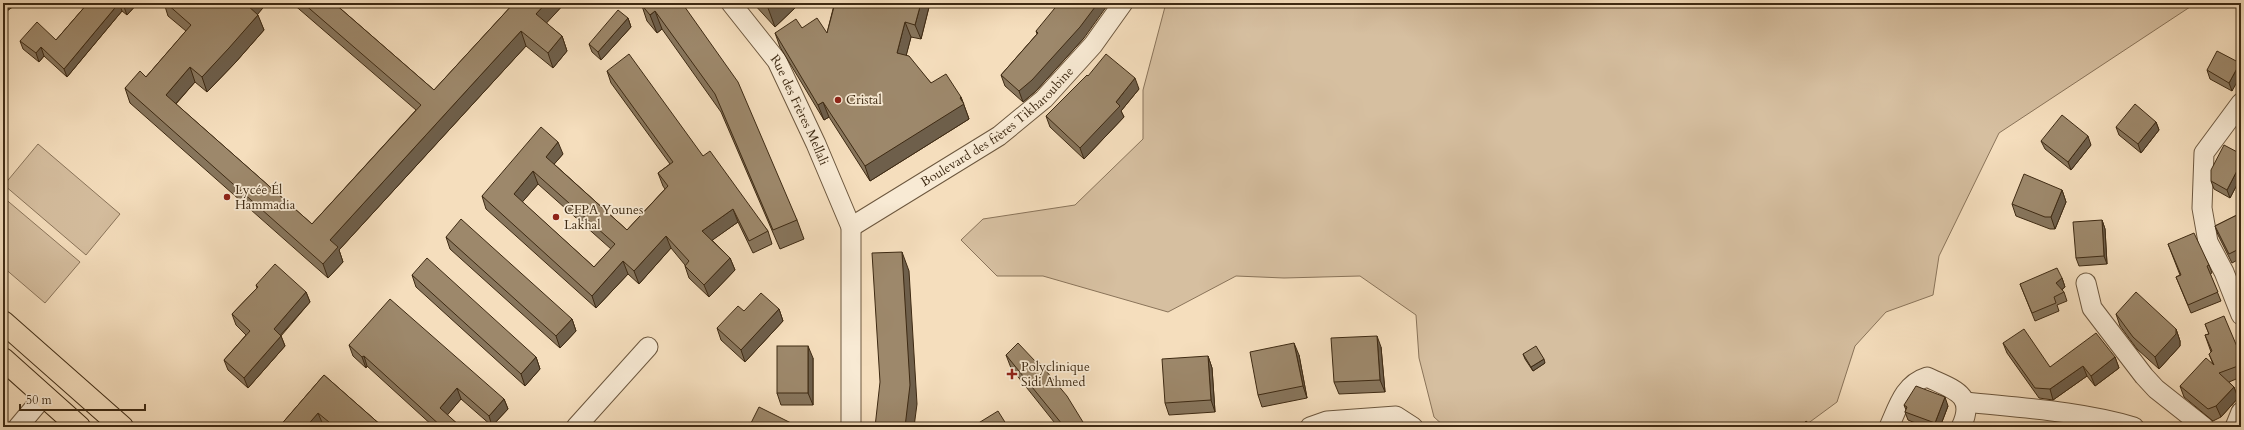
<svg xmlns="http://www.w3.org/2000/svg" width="2244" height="430" font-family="Cardo,serif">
<rect width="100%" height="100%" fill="#f5debd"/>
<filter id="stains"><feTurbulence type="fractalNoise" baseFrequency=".005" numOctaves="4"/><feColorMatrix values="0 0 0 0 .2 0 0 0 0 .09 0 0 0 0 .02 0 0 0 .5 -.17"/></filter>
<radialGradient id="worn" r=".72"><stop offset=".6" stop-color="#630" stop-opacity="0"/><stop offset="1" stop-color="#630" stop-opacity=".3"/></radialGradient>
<g fill="#d6bfa0" stroke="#8a745a">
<path d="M1166 3H2196L1999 133 1939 256 1933 295 1886 312 1855 346 1837 402 1803 427H1445L1434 417 1419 358 1416 315 1360 276 1284 278 1236 276 1168 312 1043 276H997L961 240 983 219 1075 205 1143 139V90Z"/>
<path d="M38 144 120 214 86 255 4 185Z"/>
<path d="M3 197 80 262 45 303 3 267Z"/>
</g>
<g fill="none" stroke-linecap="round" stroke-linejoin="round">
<g stroke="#6c573e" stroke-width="21">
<g id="minor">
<path id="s1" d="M731 3 777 61 816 144 851 227V427"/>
<path d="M2241 103 2204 153 2202 208 2208 242 2224 272 2241 315"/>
<path id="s2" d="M851 227 999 136 1044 99 1093 45 1123 3"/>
<path d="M2086 283 2092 308 2144 376 2156 389 2204 427"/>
<path d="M1966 402C2022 408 2080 411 2134 427"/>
<path d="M18 427 44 396"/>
<path d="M576 427 648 347"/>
<path d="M1310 427 1327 421 1396 416 1413 427"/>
<path d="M1889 427C1898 407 1904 384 1927 377 1952 389 1977 394 1961 427"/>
<path d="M2235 427 2241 412"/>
</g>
</g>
<g stroke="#3e2a13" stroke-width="24">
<g id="major">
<path d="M3 322 122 427"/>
<path d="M3 359 79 427"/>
</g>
</g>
<use href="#minor" stroke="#f8ead4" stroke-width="19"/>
<use href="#major" stroke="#f5debd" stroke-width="22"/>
</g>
<g fill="#87755c" stroke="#3e2a13" fill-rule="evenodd">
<path d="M88 3H138L127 15 122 11 67 77 44 56 39 62 23 49 20 41 56 40Z"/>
<path d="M164 3H267L257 14 264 30 235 63 207 92 195 82 176 104 312 224 416 110 292 3H334L434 90 514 3H565L546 23 562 36 567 51 553 68 526 46 339 250 343 262 328 278 130 103 125 88 146 77 186 31 168 16Z"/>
<path d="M641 3H665L797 220 804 239 780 249 721 112 662 29 657 33 647 21Z"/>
<path d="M753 3H796L797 6 775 27Z"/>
<path d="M834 3H928L929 7 921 39 911 37 906 55 931 83 961 97 969 119 870 181 829 117 824 120 780 47 775 33 802 28 827 33 834 5Z"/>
<path d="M628 18 631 27 601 60 592 52 589 44Z"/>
<path d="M1036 31 1084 38 1036 91 1023 102 1005 86 1001 75 1037 34Z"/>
<path d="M2240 63 2232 91 2210 79 2207 70Z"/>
<path d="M607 71 703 156 768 231 772 244 753 253 738 222 712 240 730 258 735 270 709 297 689 278 685 266V265L671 248 639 284 628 274 596 308 486 209 482 196 563 154 554 164 627 230 665 189 663 186 658 173 670 164 611 83ZM538 184 611 249 594 267 522 202Z"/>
<path d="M1139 89 1121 111 1124 117 1084 159 1050 127 1046 116Z"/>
<path d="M2156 122 2159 130 2141 153 2119 135 2116 127Z"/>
<path d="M2041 141 2091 145 2071 170 2045 149Z"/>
<path d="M2241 154V177L2230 198 2214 189 2211 181Z"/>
<path d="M2062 190 2066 202 2055 229H2050L2016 216 2012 204Z"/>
<path d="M2241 213V258L2232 263 2218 235 2215 226Z"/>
<path d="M2102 220 2105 229 2107 264 2079 266 2076 258Z"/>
<path d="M446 237 572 319 576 331 560 348 450 249Z"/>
<path d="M2168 244 2209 265 2212 273 2210 274 2221 301 2191 313 2176 277 2180 275Z"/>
<path d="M412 275 536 357 540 369 525 386 416 287Z"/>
<path d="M2062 278 2065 287 2062 290 2064 292 2067 301 2057 305 2059 311 2035 321 2020 284Z"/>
<path d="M256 285 306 292 310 302 281 336 285 346 248 388 228 370 224 360 246 335 236 325 232 314 257 288Z"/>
<path d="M779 309 783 321 745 362 721 340 717 328 744 311Z"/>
<path d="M2116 314 2176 329 2180 341V346L2159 369 2137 349 2120 326Z"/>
<path d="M2205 324 2241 356V377L2229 382 2234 387 2238 398 2221 417 2213 421 2184 397 2180 386 2213 364 2209 354 2211 352 2205 335 2209 334Z"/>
<path d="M2003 343 2050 367 2115 357 2119 368 2095 386 2087 376 2053 400 2039 398 2007 353Z"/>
<path d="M349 345 504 399 508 409 492 426 461 399 447 415 461 427H434L367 366 366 368 353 356Z"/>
<path d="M1381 347 1385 392 1339 394 1334 382Z"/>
<path d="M1523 354 1545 363 1533 371 1525 359Z"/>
<path d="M1006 355 1086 427H1058L1011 368Z"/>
<path d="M1299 355 1307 398 1262 407 1258 395Z"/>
<path d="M1208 356 1212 368 1215 412 1169 415 1165 403Z"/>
<path d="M813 358V405H781L777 393Z"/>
<path d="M324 375 383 427H279Z"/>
<path d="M1904 405 1948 406 1940 427H1925L1908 420 1905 412 1906 410Z"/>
</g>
<g fill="#6e5f4b" stroke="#3e2a13">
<path d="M3 3H18L3 14Z"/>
<path d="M119 3 122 11 67 77 64 69Z"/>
<path d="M127 3H138L127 15 124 7Z"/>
<path d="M249 3H267L253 20 247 5Z"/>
<path d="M546 3H565L541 29 536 14Z"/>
<path d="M773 3H796L797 6 775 27 768 8Z"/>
<path d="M921 3H928L929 7 921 39 915 25Z"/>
<path d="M1098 3H1109L1084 38 1036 91 1023 102 1019 91Z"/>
<path d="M655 11 662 29 657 33 650 15Z"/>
<path d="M258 15 264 30 235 63 207 92 202 77Z"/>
<path d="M628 18 631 27 601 60 598 52Z"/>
<path d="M905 22 911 37 903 68 897 53Z"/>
<path d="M521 31 526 46 339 250 343 262 328 278 323 264 330 240Z"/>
<path d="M562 36 567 51 553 68 548 53Z"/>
<path d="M41 47 44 56 39 62 36 53Z"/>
<path d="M2240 63 2241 65V75L2232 91 2229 83Z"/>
<path d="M190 67 195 82 171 109 166 95Z"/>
<path d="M1135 78 1139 89 1121 111 1124 117 1084 159 1080 148Z"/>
<path d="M961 97 969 119 870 181 865 166Z"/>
<path d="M823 102 829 117 824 120 818 105Z"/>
<path d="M2156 122 2159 130 2141 153 2138 144Z"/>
<path d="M2088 136 2091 145 2071 170 2068 162Z"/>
<path d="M558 142 563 154 550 169 546 157Z"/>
<path d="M2241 163V177L2230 198 2227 190Z"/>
<path d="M533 171 538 184 518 207 514 194Z"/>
<path d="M2062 190 2066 202 2055 229 2051 217Z"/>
<path d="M733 209 738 222 707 244 702 231Z"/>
<path d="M2102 220 2105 229 2107 264 2104 256Z"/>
<path d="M666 236 671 248 639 284 634 271Z"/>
<path d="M902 252 909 271 917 404 914 427H905Z"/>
<path d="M730 258 735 270 709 297 704 285Z"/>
<path d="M623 261 628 274 596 308 592 296Z"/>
<path d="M2062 278 2065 287 2060 291 2056 283Z"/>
<path d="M306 292 310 302 277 339 274 329Z"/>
<path d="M779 309 783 321 745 362 741 350Z"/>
<path d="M572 319 576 331 560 348 556 336Z"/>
<path d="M2176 329 2180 341V346L2159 369 2155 357Z"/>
<path d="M281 336 285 346 248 388 244 378Z"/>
<path d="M1377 336 1381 347 1385 392 1380 380Z"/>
<path d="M1294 343 1299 355 1307 398 1303 386Z"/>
<path d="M808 346 813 358V405L808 393Z"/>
<path d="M364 356 367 366 366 368 362 357Z"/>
<path d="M1208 356 1212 368 1215 412 1211 400Z"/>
<path d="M536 357 540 369 525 386 521 374Z"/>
<path d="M2115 357 2119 368 2095 386 2091 376Z"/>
<path d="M1544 359 1545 363 1533 371 1531 367Z"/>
<path d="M2241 362V374L2238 366Z"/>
<path d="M2083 366 2087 376 2053 400 2050 389Z"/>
<path d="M2234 387 2238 398 2221 417 2216 406Z"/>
<path d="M457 388 461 399 444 419 440 408Z"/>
<path d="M1945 397 1948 406 1940 427H1936L1935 423Z"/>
<path d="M504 399 508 409 492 426 489 416Z"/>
<path d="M318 413 324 427H306Z"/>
</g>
<g fill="#9d886b" stroke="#3e2a13" fill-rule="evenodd">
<path d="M88 3H119L64 69 41 47 36 53 20 41 37 22 56 40Z"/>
<path d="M120 3H127L124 7Z"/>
<path d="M166 3H249L247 5 258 15 229 48 202 77 190 67 166 95 312 224 421 105 303 3H334L434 90 514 3H546L536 14 562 36 548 53 521 31 330 240 338 247 323 264 125 88 140 71 146 77 191 25Z"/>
<path d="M640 3H665L666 4 667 3H682L738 82 797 220 773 230 715 94 655 11 650 15Z"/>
<path d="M764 3H773L768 8Z"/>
<path d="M835 3H921L915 25 905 22 897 53 909 56 931 83 946 74 961 97 960 98 964 104 865 166 823 102 818 105 775 33 796 19 802 28 817 18 827 33Z"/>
<path d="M1059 3H1098L1080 27 1032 80 1019 91 1001 75 1038 33 1036 31Z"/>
<path d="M618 10 628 18 598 52 589 44Z"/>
<path d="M2217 51 2240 63 2229 83 2207 70Z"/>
<path d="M629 54 703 156 710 151 768 231 749 241 733 209 702 231 730 258 704 285 685 266 689 261 666 236 634 271 623 261 592 296 482 196 541 127 558 142 546 157 627 230 668 186 658 173 673 162 607 71ZM533 171 615 244 594 267 514 194Z"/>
<path d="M1106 54 1135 78 1116 102 1120 106 1080 148 1046 116 1087 75 1088 76Z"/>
<path d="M2135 104 2156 122 2138 144 2116 127Z"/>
<path d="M2062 115 2088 136 2068 162 2041 141Z"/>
<path d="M2224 145 2241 154V163L2227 190 2211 181V170Z"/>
<path d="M2024 174 2062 190 2051 217H2045L2012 204Z"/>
<path d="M2241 213V248L2229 254 2215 226Z"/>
<path d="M461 219 572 319 556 336 446 237Z"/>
<path d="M2102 220 2104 256 2076 258 2073 222Z"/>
<path d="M2194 233 2209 265 2207 266 2218 292 2188 305 2176 277 2181 275 2168 244Z"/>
<path d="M902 252 910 385 905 427H875L880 382 872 253Z"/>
<path d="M427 258 536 357 521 374 412 275Z"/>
<path d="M275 264 306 292 274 329 281 336 244 378 224 360 250 331 232 314 258 287 256 285Z"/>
<path d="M2057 268 2062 278 2056 283 2064 292 2054 297 2056 303 2032 313 2020 284Z"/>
<path d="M2136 292 2176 329V334L2155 357 2133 337 2116 314Z"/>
<path d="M761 293 779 309 741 350 717 328 738 306 744 311Z"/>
<path d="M390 299 504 399 489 416 457 388 440 408 461 427H442L364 356 362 357 349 345Z"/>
<path d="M2224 316 2241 356V362L2238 366 2219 373 2234 387 2216 406 2208 409 2180 386 2206 358 2214 365 2209 354 2212 351 2205 335 2209 334 2205 324Z"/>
<path d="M2024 329 2050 367 2096 333 2115 357 2091 376 2083 366 2050 389 2035 388 2003 343Z"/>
<path d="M1377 336 1380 380 1334 382 1331 338Z"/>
<path d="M1018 343 1035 361 1037 360 1067 396 1086 427H1057L1062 424 1006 355Z"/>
<path d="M1294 343 1303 386 1258 395 1250 352Z"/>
<rect x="777" y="346" width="31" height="47"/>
<path d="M1536 346 1544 359 1531 367 1523 354Z"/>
<path d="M1208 356 1211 400 1165 403 1162 359Z"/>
<path d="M324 375 383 427H335L318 413 306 427H279Z"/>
<path d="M1916 386 1945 397 1935 423 1905 412 1907 407 1904 405Z"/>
<path d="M759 407 793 424 791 427H749Z"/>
<path d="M998 411 1008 427H972Z"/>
<path d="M1806 421 1813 427H1801Z"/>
<path d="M1380 425V427H1366V426Z"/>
</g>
<g fill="#8f2418" stroke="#f8ead4" stroke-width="1.5">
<circle cx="838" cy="100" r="4"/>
<circle cx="227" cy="197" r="4"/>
<circle cx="556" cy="217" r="4"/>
<path d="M1010 368h4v4h4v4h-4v4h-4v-4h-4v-4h4z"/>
</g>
<g text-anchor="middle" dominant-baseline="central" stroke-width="3.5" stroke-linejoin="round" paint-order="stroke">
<g font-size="13" fill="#3e2a13" stroke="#f8ead4" text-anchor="start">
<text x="846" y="100">Cristal</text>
<text x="235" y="190">Lycée Él<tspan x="235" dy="15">Hammadia</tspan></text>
<text x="564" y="210">CFPA Younes<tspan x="564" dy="15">Lakhal</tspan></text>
<text x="1021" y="367">Polyclinique<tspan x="1021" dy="15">Sidi Ahmed</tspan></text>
</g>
<g font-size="13" fill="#3e2a13" stroke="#f8ead4">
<text stroke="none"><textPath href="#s1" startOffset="128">Rue des Frères Mellali</textPath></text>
<text stroke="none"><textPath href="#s2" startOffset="178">Boulevard des frères Tikharoubine</textPath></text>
</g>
</g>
<rect width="2244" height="430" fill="none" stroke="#f5debd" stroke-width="16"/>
<rect x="4" y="4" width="2236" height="422" fill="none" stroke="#3e2a13" stroke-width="2"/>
<rect x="8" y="8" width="2228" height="414" fill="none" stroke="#3e2a13"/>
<path d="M20 404v6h125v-6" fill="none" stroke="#3e2a13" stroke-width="2"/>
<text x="26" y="404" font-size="12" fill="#3e2a13" stroke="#f8ead4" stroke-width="3" paint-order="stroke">50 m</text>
<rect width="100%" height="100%" filter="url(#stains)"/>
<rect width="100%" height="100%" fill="url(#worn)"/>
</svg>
